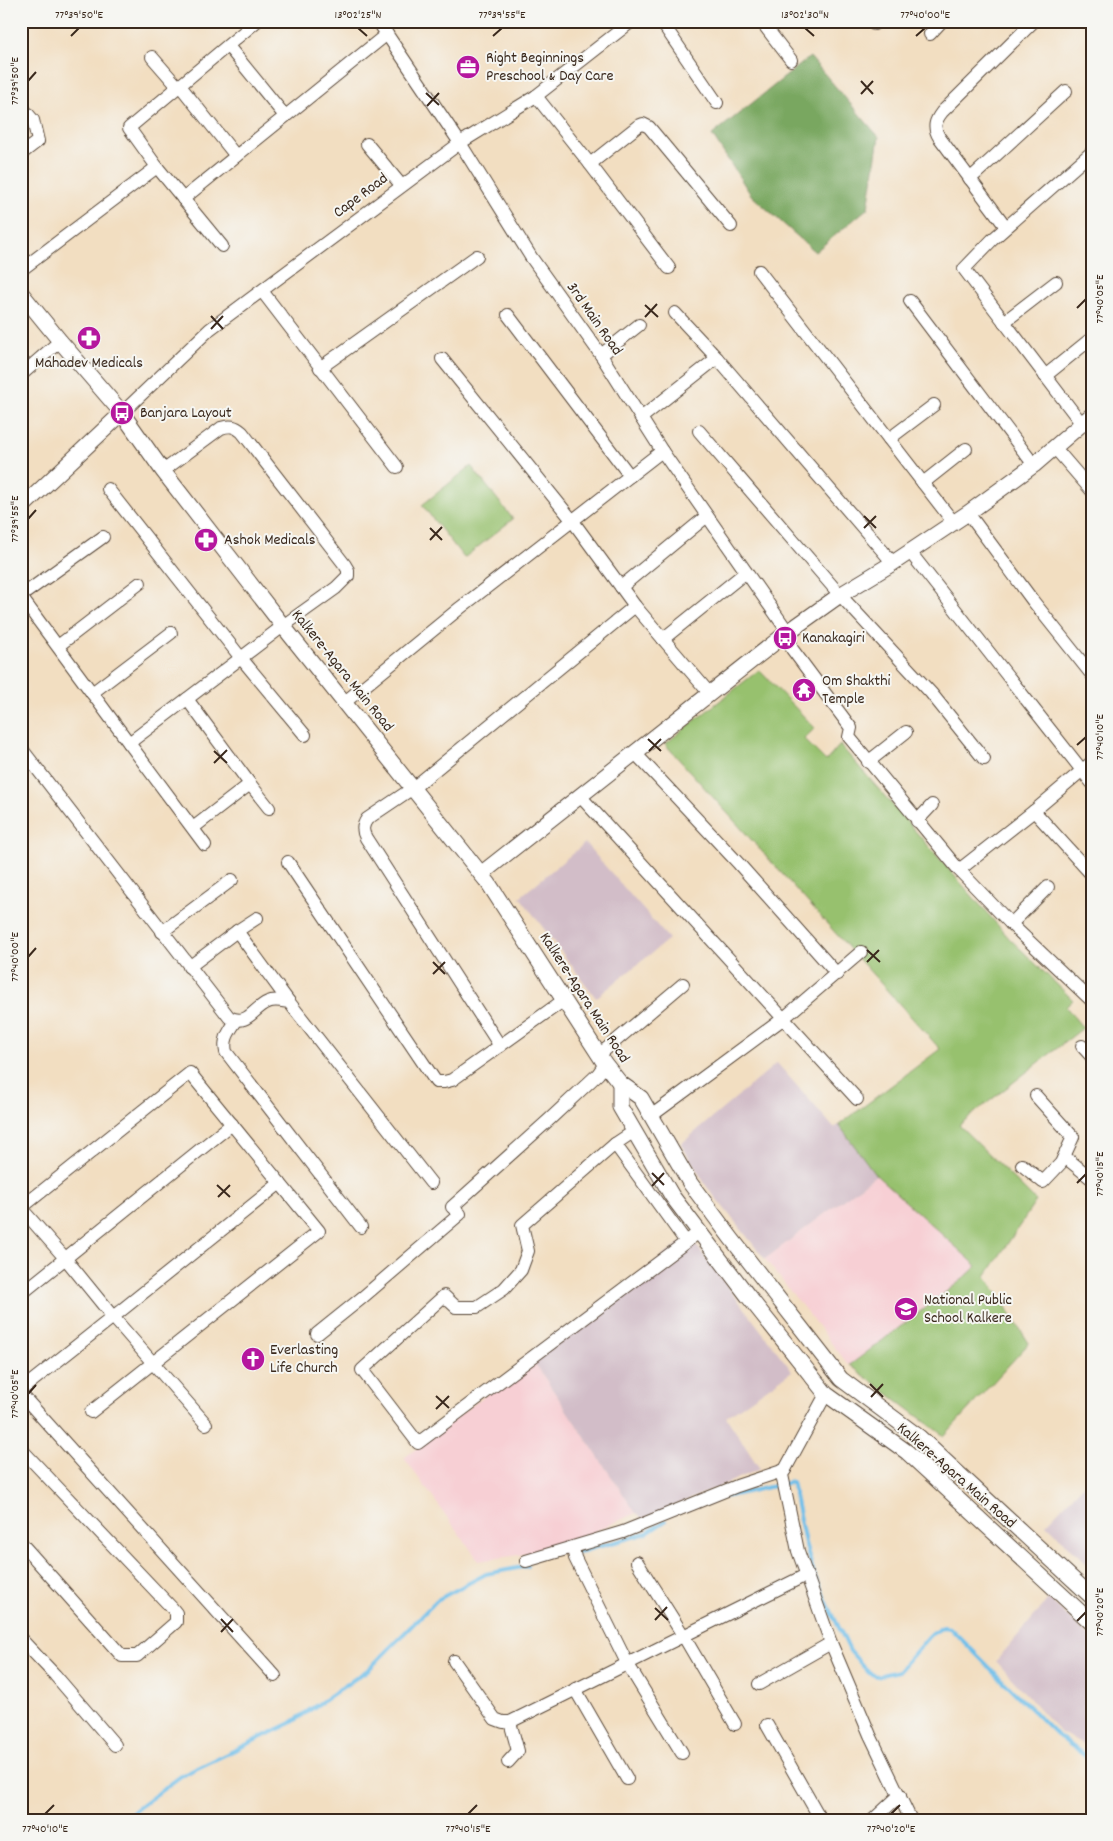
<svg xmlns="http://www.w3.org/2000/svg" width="1113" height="1841" font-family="Dekko,sans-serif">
<rect width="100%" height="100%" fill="#f6f6f2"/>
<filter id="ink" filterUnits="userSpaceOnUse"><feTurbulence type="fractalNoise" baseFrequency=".02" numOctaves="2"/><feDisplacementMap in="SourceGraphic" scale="10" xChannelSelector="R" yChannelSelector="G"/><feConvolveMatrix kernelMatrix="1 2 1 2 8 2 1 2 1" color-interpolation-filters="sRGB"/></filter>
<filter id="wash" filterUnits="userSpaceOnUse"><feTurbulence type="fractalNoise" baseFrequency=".0096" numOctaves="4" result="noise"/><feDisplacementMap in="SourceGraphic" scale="20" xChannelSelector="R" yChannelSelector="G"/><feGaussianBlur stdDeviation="1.12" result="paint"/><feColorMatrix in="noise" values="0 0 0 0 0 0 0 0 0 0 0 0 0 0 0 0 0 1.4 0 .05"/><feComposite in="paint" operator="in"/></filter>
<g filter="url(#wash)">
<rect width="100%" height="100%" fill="#f2dec1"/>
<g fill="#f7cfd4">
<path d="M876 1175 978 1266 1029 1343 944 1436 847 1363 765 1259Z"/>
<path d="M532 1359 636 1513 553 1550 479 1561 404 1458Z"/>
</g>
<g fill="#d2bdc8">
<path d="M585 843 669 939 596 998 520 897Z"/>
<path d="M777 1063 834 1128 839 1125 876 1175 765 1259 707 1187 681 1144Z"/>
<path d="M689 1236 792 1371 726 1417 760 1469 643 1519 636 1513 532 1359Z"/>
<path d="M1092 1476V1569L1046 1524Z"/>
<path d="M1049 1599 1092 1639V1748L1061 1733 996 1661Z"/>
</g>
<g fill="#97c16e" stroke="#697646">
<path d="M471 466 513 519 464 558 422 505Z"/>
<path d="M759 670 815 728 804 739 826 761 840 745 1009 938 1073 1000 1066 1007 1083 1028 959 1125 1036 1201 986 1276 1029 1343 944 1436 850 1365 963 1279 977 1266 876 1175 839 1125 940 1049 665 744Z"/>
</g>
<path fill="#79a761" stroke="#5a6840" d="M810 57 879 137 868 208 815 252 751 195 712 135Z"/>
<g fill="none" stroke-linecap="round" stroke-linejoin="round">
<g stroke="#6fbfea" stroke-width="4">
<path d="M724 1497 792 1482 805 1543 815 1577 850 1651 869 1673 876 1676 899 1671 930 1635 943 1627 950 1628 1057 1735 1092 1761"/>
<path d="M576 1553 647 1533 665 1521"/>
<path d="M122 1820 181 1776 291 1723 369 1669 437 1600 486 1574 528 1566"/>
</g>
</g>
</g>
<g filter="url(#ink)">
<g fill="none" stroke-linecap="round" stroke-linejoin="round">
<g stroke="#564536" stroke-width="14">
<g id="minor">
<path d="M378 21 460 143 531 257 601 355 662 451 788 632 792 649 851 728 849 737 959 870 1011 924 1092 1001"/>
<path d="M661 21 717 103"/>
<path d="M761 21 791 60"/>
<path d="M872 21 874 24"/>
<path d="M930 34 942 21"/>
<path d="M228 46 285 116"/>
<path d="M152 57 179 88"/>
<path d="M181 87 236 156"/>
<path d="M536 96 590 164 638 126 643 124 649 127 731 226"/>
<path d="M21 106 33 120 38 141 21 154"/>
<path d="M367 144 401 185"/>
<path d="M590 164 669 268"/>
<path d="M157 167 129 128 257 21"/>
<path d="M970 179 1066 91"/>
<path d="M183 199 387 34"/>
<path d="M1006 227 939 137C933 127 935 121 942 112L1034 21"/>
<path d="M21 270 157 167 222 246"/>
<path d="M759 271 954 523"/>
<path d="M262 291 397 467"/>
<path d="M910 301 1034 465"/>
<path d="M675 313 717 358"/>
<path d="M508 315 630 476"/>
<path d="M1004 322 1056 282"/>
<path d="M601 355 639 325"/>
<path d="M442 359 572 520 635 606 710 694"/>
<path d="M320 368 477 256"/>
<path d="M21 375 60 341"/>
<path d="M1045 376 1092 338"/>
<path d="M122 413 210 329 460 143 536 96 632 21"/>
<path d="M641 418 717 358 893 563"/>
<path d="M1082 424 964 269 992 240 1092 152"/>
<path d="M699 431 840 595 931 693 984 759"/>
<path d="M889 439 934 405"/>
<path d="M1055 448 1092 491"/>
<path d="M923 483 966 449"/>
<path d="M108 489 241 658 305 735"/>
<path d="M968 513 1033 601 1092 675"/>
<path d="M910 552 1092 783"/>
<path d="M621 587 707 516"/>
<path d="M21 596 103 537"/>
<path d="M21 597 129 743 283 626 336 588 348 576V570L345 565 242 432C235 426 230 425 221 428L163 471"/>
<path d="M663 639 746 572"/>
<path d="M58 646 140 583"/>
<path d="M92 693 171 633"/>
<path d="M187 699 250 784 193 828"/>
<path d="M345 702 460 608 662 451"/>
<path d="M129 743 205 845"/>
<path d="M21 748 229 1017C248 1027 253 1008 268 1002 274 999 282 1001 289 1002L431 1183"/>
<path d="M635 753 739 864 837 974"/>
<path d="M868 762 906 732"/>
<path d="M250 784 269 808"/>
<path d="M580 796 857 1099"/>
<path d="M1034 811 1092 875"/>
<path d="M917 821 932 805"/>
<path d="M288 862 436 1082H444L452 1080 564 1000"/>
<path d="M959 870 1034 811 1092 762"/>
<path d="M1011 924 1048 887"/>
<path d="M237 931 289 1002"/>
<path d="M162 932 232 880"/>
<path d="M189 967 237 931 257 918"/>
<path d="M236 1021C229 1032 223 1039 226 1052L361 1227"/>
<path d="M500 1046 366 838C362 831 362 826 367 819L413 788 635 606"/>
<path d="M1082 1046 1092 1057"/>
<path d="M599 1055 683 984"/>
<path d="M651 1116 784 1018 861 952"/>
<path d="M615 1144 633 1132"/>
<path d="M1065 1157 1092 1179"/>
<path d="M1022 1165 1043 1182 1061 1163 1073 1137 1036 1096"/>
<path d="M21 1208 190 1073 319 1231 91 1412"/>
<path d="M686 1242 615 1144 522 1225 528 1251 521 1270 504 1289 477 1307H456L444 1296 362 1370 418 1443 686 1242 699 1232"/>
<path d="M21 1294 232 1124"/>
<path d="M317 1334 363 1297 460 1214 452 1207 551 1118 598 1074 605 1064"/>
<path d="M21 1390 113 1317 65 1258 21 1208"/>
<path d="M21 1394 275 1676"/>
<path d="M826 1394 782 1475 798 1551 831 1643 870 1735 911 1820"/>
<path d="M206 1424 113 1317 280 1183"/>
<path d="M21 1449 172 1608 176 1613V1622L137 1656H122L21 1543"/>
<path d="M573 1548 575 1558 627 1663 682 1753"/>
<path d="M526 1561 623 1532 737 1486 785 1470"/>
<path d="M637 1562 683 1635 735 1724"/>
<path d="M21 1639 55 1675 115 1745"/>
<path d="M454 1661 495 1719 503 1722H510"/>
<path d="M759 1684 831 1643"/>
<path d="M575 1689 627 1779"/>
<path d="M510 1722 806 1575"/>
<path d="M767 1725 821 1820"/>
<path d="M508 1762 518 1751 510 1722"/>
<path d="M873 1820 900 1795"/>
</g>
</g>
<g stroke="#564536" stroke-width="17">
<g id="tertiary">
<path d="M21 293 60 341 122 413 163 471 283 626 489 884 605 1064 620 1083 641 1098 690 1183 731 1238 841 1379 919 1437 1092 1597"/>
<path d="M21 508 122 413"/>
<path d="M481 874 788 632 840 595 893 563 968 513 1034 465 1092 415"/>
<path d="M620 1083V1107L672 1196 748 1296 826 1394 907 1452 1092 1623"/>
</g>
</g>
<use href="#minor" stroke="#fff" stroke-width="12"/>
<use href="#tertiary" stroke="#fff" stroke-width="15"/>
</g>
</g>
<path fill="none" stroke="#3b2a1e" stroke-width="2" d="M358 28 367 36M805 28 814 36M71 36 79 28M493 36 502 28M916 36 925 28M28 81 36 72M861 81 873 94M426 93 439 105M861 94 873 81M427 106 439 93M645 305 658 317M1077 308 1086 299M211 316 223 329M645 317 657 304M211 329 223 316M864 516 876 528M28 519 36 510M430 528 442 540M864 528 876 516M430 540 442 527M648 739 661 751M1077 745 1086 737M214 751 227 763M649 751 661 739M214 763 227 750M867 950 880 962M28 957 36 948M433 962 445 974M867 962 879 950M433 974 445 962M652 1173 664 1185M1077 1183 1086 1174M217 1185 230 1197M652 1186 664 1173M218 1197 230 1185M870 1384 883 1397M28 1394 36 1385M436 1396 449 1408M871 1397 883 1384M436 1409 449 1396M655 1608 668 1620M221 1619 233 1632M655 1620 667 1607M1077 1621 1086 1612M221 1632 233 1619M45 1814 54 1805M468 1814 477 1805M891 1814 900 1805"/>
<defs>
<g id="office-disc" transform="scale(1.25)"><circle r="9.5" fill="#b5179e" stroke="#f6f6f2"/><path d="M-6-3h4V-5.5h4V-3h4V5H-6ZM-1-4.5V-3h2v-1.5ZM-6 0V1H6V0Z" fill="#fff"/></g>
<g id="pharmacy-disc" transform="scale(1.25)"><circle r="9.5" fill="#b5179e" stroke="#f6f6f2"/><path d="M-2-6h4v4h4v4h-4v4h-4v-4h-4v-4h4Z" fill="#fff"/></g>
<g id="bus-disc" transform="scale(1.25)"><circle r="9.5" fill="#b5179e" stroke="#f6f6f2"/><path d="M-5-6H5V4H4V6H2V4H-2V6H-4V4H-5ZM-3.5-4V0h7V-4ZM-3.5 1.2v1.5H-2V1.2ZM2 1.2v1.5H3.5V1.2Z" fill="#fff"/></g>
<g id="temple-disc" transform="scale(1.25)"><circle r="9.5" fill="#b5179e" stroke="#f6f6f2"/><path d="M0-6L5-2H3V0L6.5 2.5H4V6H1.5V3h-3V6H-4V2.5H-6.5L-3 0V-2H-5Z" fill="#fff"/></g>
<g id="school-disc" transform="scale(1.25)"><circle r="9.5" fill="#b5179e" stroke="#f6f6f2"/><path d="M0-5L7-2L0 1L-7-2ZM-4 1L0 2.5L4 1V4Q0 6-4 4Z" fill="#fff"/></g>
<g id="church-disc" transform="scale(1.25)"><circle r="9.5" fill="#b5179e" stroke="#f6f6f2"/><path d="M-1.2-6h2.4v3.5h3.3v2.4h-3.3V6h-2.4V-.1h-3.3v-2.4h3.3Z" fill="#fff"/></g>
</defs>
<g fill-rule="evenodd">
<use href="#office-disc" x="468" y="67"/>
<use href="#pharmacy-disc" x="89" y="338"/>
<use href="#bus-disc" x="122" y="413"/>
<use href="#pharmacy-disc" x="206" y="540"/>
<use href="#bus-disc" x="785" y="638"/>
<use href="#temple-disc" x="804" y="690"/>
<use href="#school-disc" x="906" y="1309"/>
<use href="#church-disc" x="253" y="1359"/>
</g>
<g text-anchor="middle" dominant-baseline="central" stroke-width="4" stroke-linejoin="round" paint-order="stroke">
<g font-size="16" fill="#3b2a1e" stroke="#f6f6f2" text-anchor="start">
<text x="486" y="58">Right Beginnings<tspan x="486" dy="18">Preschool &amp; Day Care</tspan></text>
<text x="89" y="363" text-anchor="middle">Mahadev Medicals</text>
<text x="140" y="413">Banjara Layout</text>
<text x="224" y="540">Ashok Medicals</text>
<text x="802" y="638">Kanakagiri</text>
<text x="822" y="681">Om Shakthi<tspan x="822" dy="18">Temple</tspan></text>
<text x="924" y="1300">National Public<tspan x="924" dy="18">School Kalkere</tspan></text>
<text x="270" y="1350">Everlasting<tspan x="270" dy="18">Life Church</tspan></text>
</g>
<g font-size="16" fill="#3b2a1e" stroke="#f6f6f2">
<text transform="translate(361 196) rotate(-37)">Cape Road</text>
<text transform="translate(594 319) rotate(55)">3rd Main Road</text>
<text transform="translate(342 671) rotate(51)">Kalkere-Agara Main Road</text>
<text transform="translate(584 998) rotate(57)">Kalkere-Agara Main Road</text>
<text transform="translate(956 1476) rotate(41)">Kalkere-Agara Main Road</text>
</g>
</g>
<rect width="1113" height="1841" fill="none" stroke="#f6f6f2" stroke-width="55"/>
<rect x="28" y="28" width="1058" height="1786" fill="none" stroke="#3b2a1e" stroke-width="2"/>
<g font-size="12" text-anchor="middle" fill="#3b2a1e">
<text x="79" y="18">77°39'50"E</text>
<text x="358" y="18">13°02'25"N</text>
<text x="502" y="18">77°39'55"E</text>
<text x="805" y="18">13°02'30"N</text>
<text x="925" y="18">77°40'00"E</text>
<text transform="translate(14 81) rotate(-90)" y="4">77°39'50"E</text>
<text transform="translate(1099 299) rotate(-90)" y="4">77°40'05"E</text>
<text transform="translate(14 519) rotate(-90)" y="4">77°39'55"E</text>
<text transform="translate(1099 737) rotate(-90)" y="4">77°40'10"E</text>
<text transform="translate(14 957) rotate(-90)" y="4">77°40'00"E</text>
<text transform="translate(1099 1174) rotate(-90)" y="4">77°40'15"E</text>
<text transform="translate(14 1394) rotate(-90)" y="4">77°40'05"E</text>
<text transform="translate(1099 1612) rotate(-90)" y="4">77°40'20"E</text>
<text x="45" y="1832">77°40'10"E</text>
<text x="468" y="1832">77°40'15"E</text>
<text x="891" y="1832">77°40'20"E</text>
</g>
</svg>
